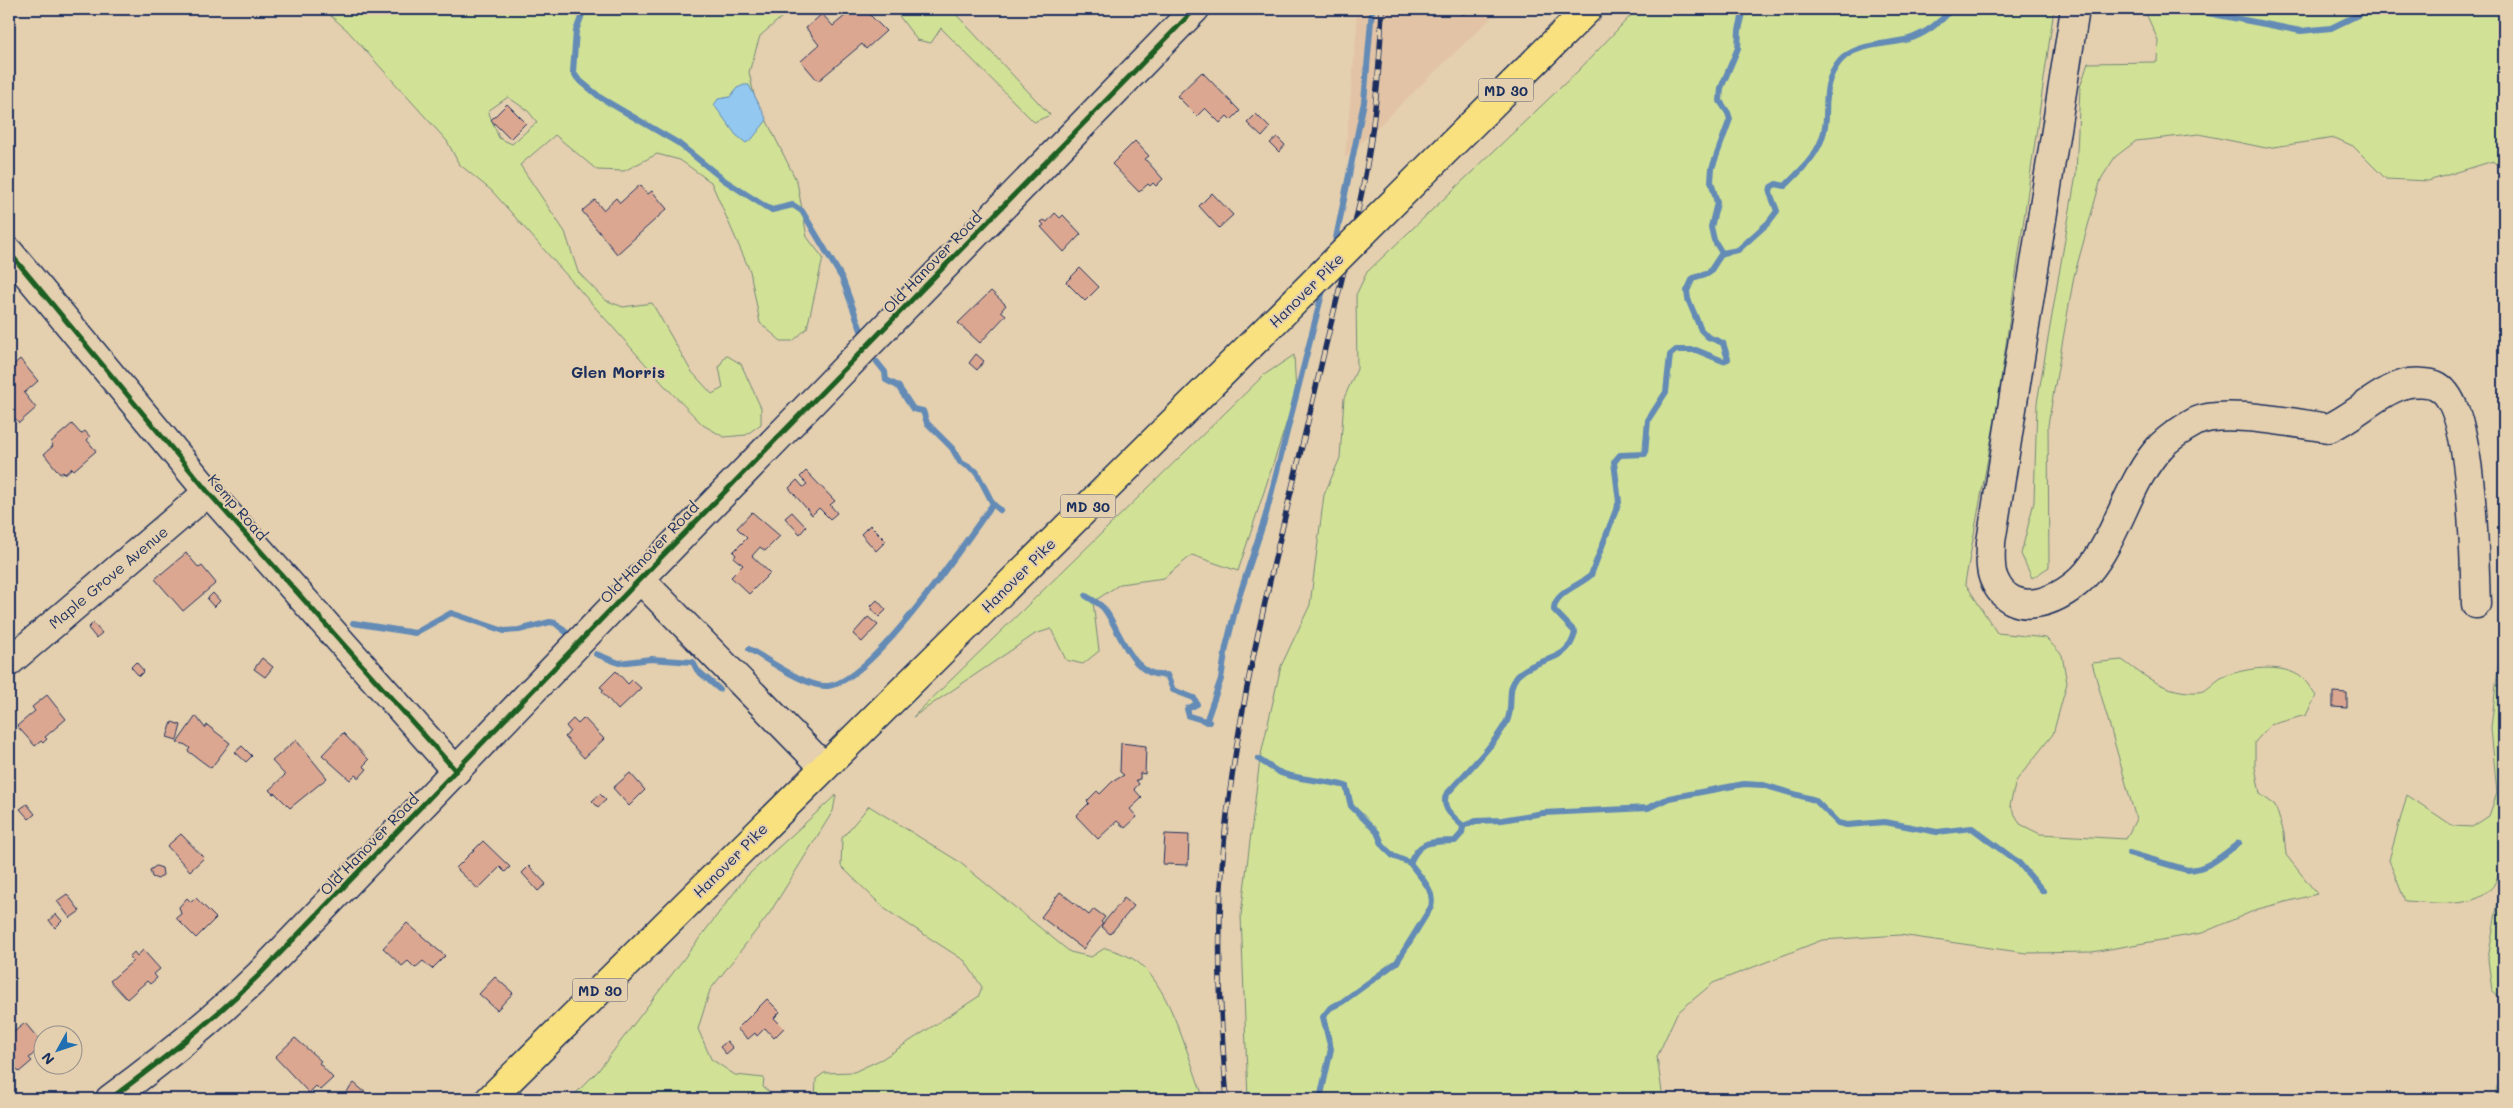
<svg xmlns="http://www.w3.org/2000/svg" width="2513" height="1108" font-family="Mali,sans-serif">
<rect width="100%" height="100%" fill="#e4cfae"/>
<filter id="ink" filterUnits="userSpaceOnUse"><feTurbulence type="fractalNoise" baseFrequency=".02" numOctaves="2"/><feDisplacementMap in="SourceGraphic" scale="10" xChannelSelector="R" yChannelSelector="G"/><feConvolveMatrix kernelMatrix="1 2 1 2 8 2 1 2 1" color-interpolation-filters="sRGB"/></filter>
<g filter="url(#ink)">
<path fill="#e2c3a5" d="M1356 9H1500L1345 158 1357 27Z"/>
<g fill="#d1e195" stroke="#76887a" fill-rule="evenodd">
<path d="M323 9H791L760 36 749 72 754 95 797 182 807 237 823 258 807 328 793 341H781L760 323 750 271 711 182 680 160 657 154 624 171 597 170 555 135 520 165 565 232 578 272 605 300 623 307 652 303 691 371 712 394 723 388 719 367 726 355 741 364 761 408V424L746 435 724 437 703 425 664 385 492 191 459 164 447 141 347 30ZM508 97 528 111 537 122 512 144 499 138 488 111Z"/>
<path d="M894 9H951L1050 115 1034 122 941 28 931 43 917 40Z"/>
<path d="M1637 9H2054L1996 414 1965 583 1997 633 2046 638 2062 655 2067 683 2053 734 2016 781 2010 805 2020 824 2040 834 2126 839 2136 819 2092 663 2122 660C2145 677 2168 694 2198 692 2207 692 2214 682 2221 678 2242 668 2283 662 2302 678 2308 683 2312 691 2316 696L2306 715 2270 725 2255 742V767L2260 794 2275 805 2284 833 2286 855 2317 894 2258 909 2202 933 2092 952 2026 953 1900 935 1822 940 1713 983 1677 1013 1657 1057 1663 1099H1248L1241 915 1260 759 1281 666 1310 605 1324 495 1340 458 1344 398 1357 369 1356 295 1367 272 1579 70Z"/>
<path d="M2144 9H2504V168L2493 161 2428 181 2386 179 2353 146 2335 138 2266 148 2199 134 2136 141 2115 157 2101 179 2074 276 2048 425 2049 567 2032 578 2021 554 2034 502 2037 403 2076 175 2080 87 2088 63 2157 62 2158 40Z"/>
<path d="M1294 355 1296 394 1238 571 1192 555 1164 578 1120 584 1093 602 1099 651 1083 664 1066 660 1051 629 1035 634 913 717 1264 375Z"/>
<path d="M2504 618V855C2501 863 2499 873 2496 881 2481 912 2433 902 2405 901L2389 860 2407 795 2453 826 2472 827 2489 816 2497 793 2491 728Z"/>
<path d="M836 795 833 811 769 914 710 990 698 1029 711 1059 735 1075 764 1078 763 1087 777 1099H570L598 1071 747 876Z"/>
<path d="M869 806 958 861 1070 952 1091 957 1105 948C1116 951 1131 956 1140 964 1171 990 1189 1060 1204 1099H815L816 1079 824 1073 854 1072 882 1059 978 997 982 987 965 961 885 909 841 866 842 838Z"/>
<path d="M2504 866V1002L2492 991 2488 959Z"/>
<path d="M2504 1064V1099H2494Z"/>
</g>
<path fill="#93c8f1" stroke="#638bb6" d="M744 85H749L767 120 752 139 746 143 736 135 714 105 718 99 730 97 737 88Z"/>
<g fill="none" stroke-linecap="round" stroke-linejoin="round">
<g stroke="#638bb6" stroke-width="6">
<path d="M584 9 576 31 573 72 578 79 601 98 678 143 724 180 766 207 772 210 793 205 802 211 842 278 862 333"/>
<path d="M2187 9 2301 31 2331 28 2370 9"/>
<path d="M2501 9 2504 13"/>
<path d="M1334 248 1364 102 1372 9"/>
<path d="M1722 253 1714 240 1711 227 1717 203 1711 181 1712 168 1730 119 1728 113 1720 101 1721 88 1738 48 1739 30 1744 9"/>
<path d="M877 362 885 372 886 380 898 386 913 409 923 411 927 423 952 448 960 462 976 471 993 504 1000 510"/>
<path d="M1086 596C1092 600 1101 604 1105 610 1121 632 1132 679 1167 675L1173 690 1194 698 1197 704 1187 709 1189 716 1209 722"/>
<path d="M353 623 415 633 451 613 504 631 519 630 550 622 555 623 567 633"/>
<path d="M749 649C767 659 807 688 828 686 873 681 964 543 993 504"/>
<path d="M596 654 619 663 651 659 693 662 697 670 719 689"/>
<path d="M1206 722 1221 679 1226 647 1237 603 1265 518 1324 286"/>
<path d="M1258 759C1265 763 1271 768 1279 772 1295 780 1326 780 1346 786L1351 806 1377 832 1383 846 1393 856 1410 863"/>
<path d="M1463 826C1454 817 1441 809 1446 795 1465 773 1494 746 1507 721 1514 707 1506 689 1517 676 1536 656 1569 664 1575 632L1554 610C1553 593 1581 585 1591 575L1619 502 1614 462 1620 455 1645 454 1648 420 1666 392 1670 355 1676 350H1696L1723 361 1728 359 1723 343 1708 337 1701 330 1688 299 1687 291 1693 278 1709 273 1722 253 1738 250 1768 223 1777 211 1770 193 1771 187 1776 184 1785 186C1798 173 1814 159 1821 141 1833 112 1817 89 1840 61 1855 43 1888 45 1909 39 1925 34 1941 22 1952 9"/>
<path d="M1463 826 1476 821 1502 820 1543 813 1648 808 1669 798 1744 784 1763 785 1815 800 1838 823 1847 825 1885 822 1937 832 1972 828 2019 863 2043 891"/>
<path d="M2129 853 2187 870C2208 870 2223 855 2239 843"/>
<path d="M1410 863C1420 839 1433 842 1455 841L1462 833 1463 826"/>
<path d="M1320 1099 1331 1049 1323 1017 1330 1008 1342 1002 1397 962 1431 907C1436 890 1419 876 1410 863"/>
</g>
</g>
<g fill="#dca791" stroke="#1b2f5e">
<path d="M853 9H864L886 31 866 49 862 44 818 81 801 61 819 45 806 28 822 14 833 26Z"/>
<path d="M1202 72 1240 111 1231 120 1227 116 1220 123 1205 108 1197 116 1177 96Z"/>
<path d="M507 104 526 123 510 139 491 120Z"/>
<path d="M1256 114 1270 128 1262 137 1247 123Z"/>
<path d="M1277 137 1285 145 1279 152 1270 143Z"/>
<path d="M1135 141 1149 156 1145 159 1163 179 1156 186 1153 183 1150 186 1148 184 1139 192 1112 164Z"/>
<path d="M640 185 648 194 652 191 667 209 617 254 582 211 595 200 603 210 616 198 620 203Z"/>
<path d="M1212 193 1233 215 1219 228 1199 206Z"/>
<path d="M1055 213 1060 218 1063 215 1081 234 1064 252 1041 227 1044 225 1041 222 1044 220 1047 222Z"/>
<path d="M1080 268 1099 287 1085 301 1066 282Z"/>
<path d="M991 291 1006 305 1001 311 1006 315 980 343 958 323Z"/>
<path d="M976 354 984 361 977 370 969 363Z"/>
<path d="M20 359 38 381 24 393 36 408 19 423 9 411V367L10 368Z"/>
<path d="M72 424 81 434 85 431 90 437 87 440 96 451 74 470 72 468 65 474 63 472 60 474 44 454 53 446 51 442Z"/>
<path d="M806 471 835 501 830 505 837 513 830 519 819 508 812 515 789 488 797 480 803 487 807 484 800 477Z"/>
<path d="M752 512 780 536 765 551 760 547 752 556 770 573 749 594 731 577 743 565 734 558 736 555 733 552 747 538 737 528Z"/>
<path d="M792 512 806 527 800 534 785 518Z"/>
<path d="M870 525 886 541 876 551 861 534Z"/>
<path d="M186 553 199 568 202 566 216 583 183 611 155 579Z"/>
<path d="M213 593 220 601 214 607 207 599Z"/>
<path d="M877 600 886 610 879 617 870 607Z"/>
<path d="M868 617 878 625 862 642 853 634Z"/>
<path d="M93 623 102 633 96 638 88 628Z"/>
<path d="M262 658 273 667 265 677 254 669Z"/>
<path d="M136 662 144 671 139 676 131 667Z"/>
<path d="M616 671 628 684 632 680 641 688 618 710 602 692 604 690 600 687Z"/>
<path d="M2333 692 2347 693V708L2333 707Z"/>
<path d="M47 695 66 719 45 737 47 739 43 743 41 741 35 746 17 726 35 711 32 707Z"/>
<path d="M196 716 205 728 207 725 230 743 211 768 188 751 190 748 184 744 177 743Z"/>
<path d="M584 718 604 739 584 758 565 737 570 731 566 726 573 719 578 724Z"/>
<path d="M172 722 181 725 177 740 167 737Z"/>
<path d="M343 733 369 760 363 766 367 769 359 778 355 775 350 780 322 755Z"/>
<path d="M296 740 327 778 290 808 275 793 273 794 269 790 285 775 272 761Z"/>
<path d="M1121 743 1146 746 1145 774 1140 773V779L1136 780 1139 784 1134 789 1142 798 1130 809 1137 817 1125 828 1117 821 1098 839 1076 816 1089 803 1087 801 1097 791 1100 794 1112 782 1124 775 1120 772Z"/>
<path d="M242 746 252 756 246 762 235 752Z"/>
<path d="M630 773 645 790 629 806 613 788Z"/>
<path d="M600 794 606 800 598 807 592 801Z"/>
<path d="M27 804 35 814 29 819 20 809Z"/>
<path d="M181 834 204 858 190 871 167 846Z"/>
<path d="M1165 834 1189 835 1188 865 1163 864Z"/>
<path d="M483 841 510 867 505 872 500 867 478 889 456 868Z"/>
<path d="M156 866 162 868 163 875 158 879 152 877 150 870Z"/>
<path d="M529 866 546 884 538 891 522 873Z"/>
<path d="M1060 892 1089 915 1094 909 1105 917 1101 922 1103 924 1083 949 1041 917Z"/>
<path d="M67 894 80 911 70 918 57 901Z"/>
<path d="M187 898 191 902 196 898 216 918 196 938 176 918 181 914 179 907Z"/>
<path d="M1124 898 1134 906 1110 934 1101 926Z"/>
<path d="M56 914 62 921 55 928 49 920Z"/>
<path d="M407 923 445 956 432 969 423 961 415 968 408 961 402 966 383 948Z"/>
<path d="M143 950 160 969 154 974 157 978 150 984 147 981 127 999 110 981 133 961 129 957 134 952 137 956Z"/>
<path d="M495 977 513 993 497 1010 479 994Z"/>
<path d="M767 999 780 1012 774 1018 784 1028 774 1038 765 1028 757 1036 755 1033 748 1039 737 1029Z"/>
<path d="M25 1023 42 1043V1046L29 1058 32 1061 19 1072 9 1060V1036Z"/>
<path d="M295 1038 321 1061 319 1063 333 1078 320 1090 316 1086 309 1093 275 1057Z"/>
<path d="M727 1041 733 1048 726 1054 720 1047Z"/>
<path d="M354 1083 373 1099H346L343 1096Z"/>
</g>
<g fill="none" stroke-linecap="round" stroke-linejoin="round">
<g stroke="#1b2f5e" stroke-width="31">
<g id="minor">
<path d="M2075 9 1991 542C1991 554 1989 568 1994 579 2012 623 2064 600 2087 573 2118 537 2128 481 2161 446 2170 437 2184 428 2195 422 2221 408 2298 424 2329 428 2355 416 2378 392 2405 384 2411 382 2430 382 2435 385 2475 401 2474 564 2476 604"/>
<path d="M9 252 208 492 456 771"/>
<path d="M640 579 824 767"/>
<path d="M9 662 208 492"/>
<path d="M110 1099C163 1060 213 1020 260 974L640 579 1195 9"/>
</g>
</g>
<g stroke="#1b2f5e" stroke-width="31">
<g id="highway">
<path d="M1424 172 1588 9"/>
<path d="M490 1099 1271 325"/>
</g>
</g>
<use href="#minor" stroke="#e4cfae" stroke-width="28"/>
<use href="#highway" stroke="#fae180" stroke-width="28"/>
<g stroke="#1b2f5e" stroke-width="5.5">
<g id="rail">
<path d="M1462 9 1463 12"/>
<path d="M1227 1099C1219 1011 1216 921 1225 833 1241 677 1285 523 1320 370 1334 308 1351 247 1363 186 1374 132 1380 64 1382 9"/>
</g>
</g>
<use href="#rail" stroke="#e4cfae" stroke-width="4" stroke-dasharray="11" stroke-linecap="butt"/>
<g stroke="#1b2f5e" stroke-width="31" stroke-linecap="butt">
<path id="highway-bridge" d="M1271 325 1424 172"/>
</g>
<use href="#highway-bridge" stroke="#fae180" stroke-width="28"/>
<g stroke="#e4cfae" stroke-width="8">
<g id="cycleway">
<path d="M9 252 208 492 456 771"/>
<path d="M110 1099C163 1060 213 1020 260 974L640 579 1195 9"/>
</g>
</g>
<use href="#cycleway" stroke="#1b5e20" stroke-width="5"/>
</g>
</g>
<g text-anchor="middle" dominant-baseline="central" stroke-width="4" stroke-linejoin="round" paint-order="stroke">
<g fill="#e4cfae" stroke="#575f76" stroke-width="1">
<rect x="1478.5" y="78.5" width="55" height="23" rx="4"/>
<rect x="1060.5" y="494.5" width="55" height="23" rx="4"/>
<rect x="572.5" y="978.5" width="55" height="23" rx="4"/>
</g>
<g font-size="14" font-weight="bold" fill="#1b2f5e">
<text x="1506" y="90">MD 30</text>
<text x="1088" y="506">MD 30</text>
<text x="600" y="990">MD 30</text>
</g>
<g font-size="15" fill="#1b2f5e" stroke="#e4cfae">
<text transform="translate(932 262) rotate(-46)">Old Hanover Road</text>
<text transform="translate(1306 290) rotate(-45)">Hanover Pike</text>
<text transform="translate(238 507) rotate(49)">Kemp Road</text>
<text transform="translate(649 552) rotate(-46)">Old Hanover Road</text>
<text transform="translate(1018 575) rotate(-45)">Hanover Pike</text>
<text transform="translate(108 577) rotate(-40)">Maple Grove Avenue</text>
<text transform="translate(369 844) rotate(-46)">Old Hanover Road</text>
<text transform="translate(730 860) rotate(-45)">Hanover Pike</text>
</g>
<g font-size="16" font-weight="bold" fill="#1b2f5e" stroke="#e4cfae">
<text x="618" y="371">Glen Morris</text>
</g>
</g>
<rect width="2513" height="1108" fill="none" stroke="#e4cfae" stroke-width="30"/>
<rect x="15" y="15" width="2483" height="1078" fill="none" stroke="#1b2f5e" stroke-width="2" filter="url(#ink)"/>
<g transform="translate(58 1050) rotate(230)"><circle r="24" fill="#e4cfae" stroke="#948f8e"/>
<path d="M0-4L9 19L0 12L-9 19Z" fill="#1f6fb2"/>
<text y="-8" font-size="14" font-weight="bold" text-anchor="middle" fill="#1b2f5e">N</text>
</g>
</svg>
